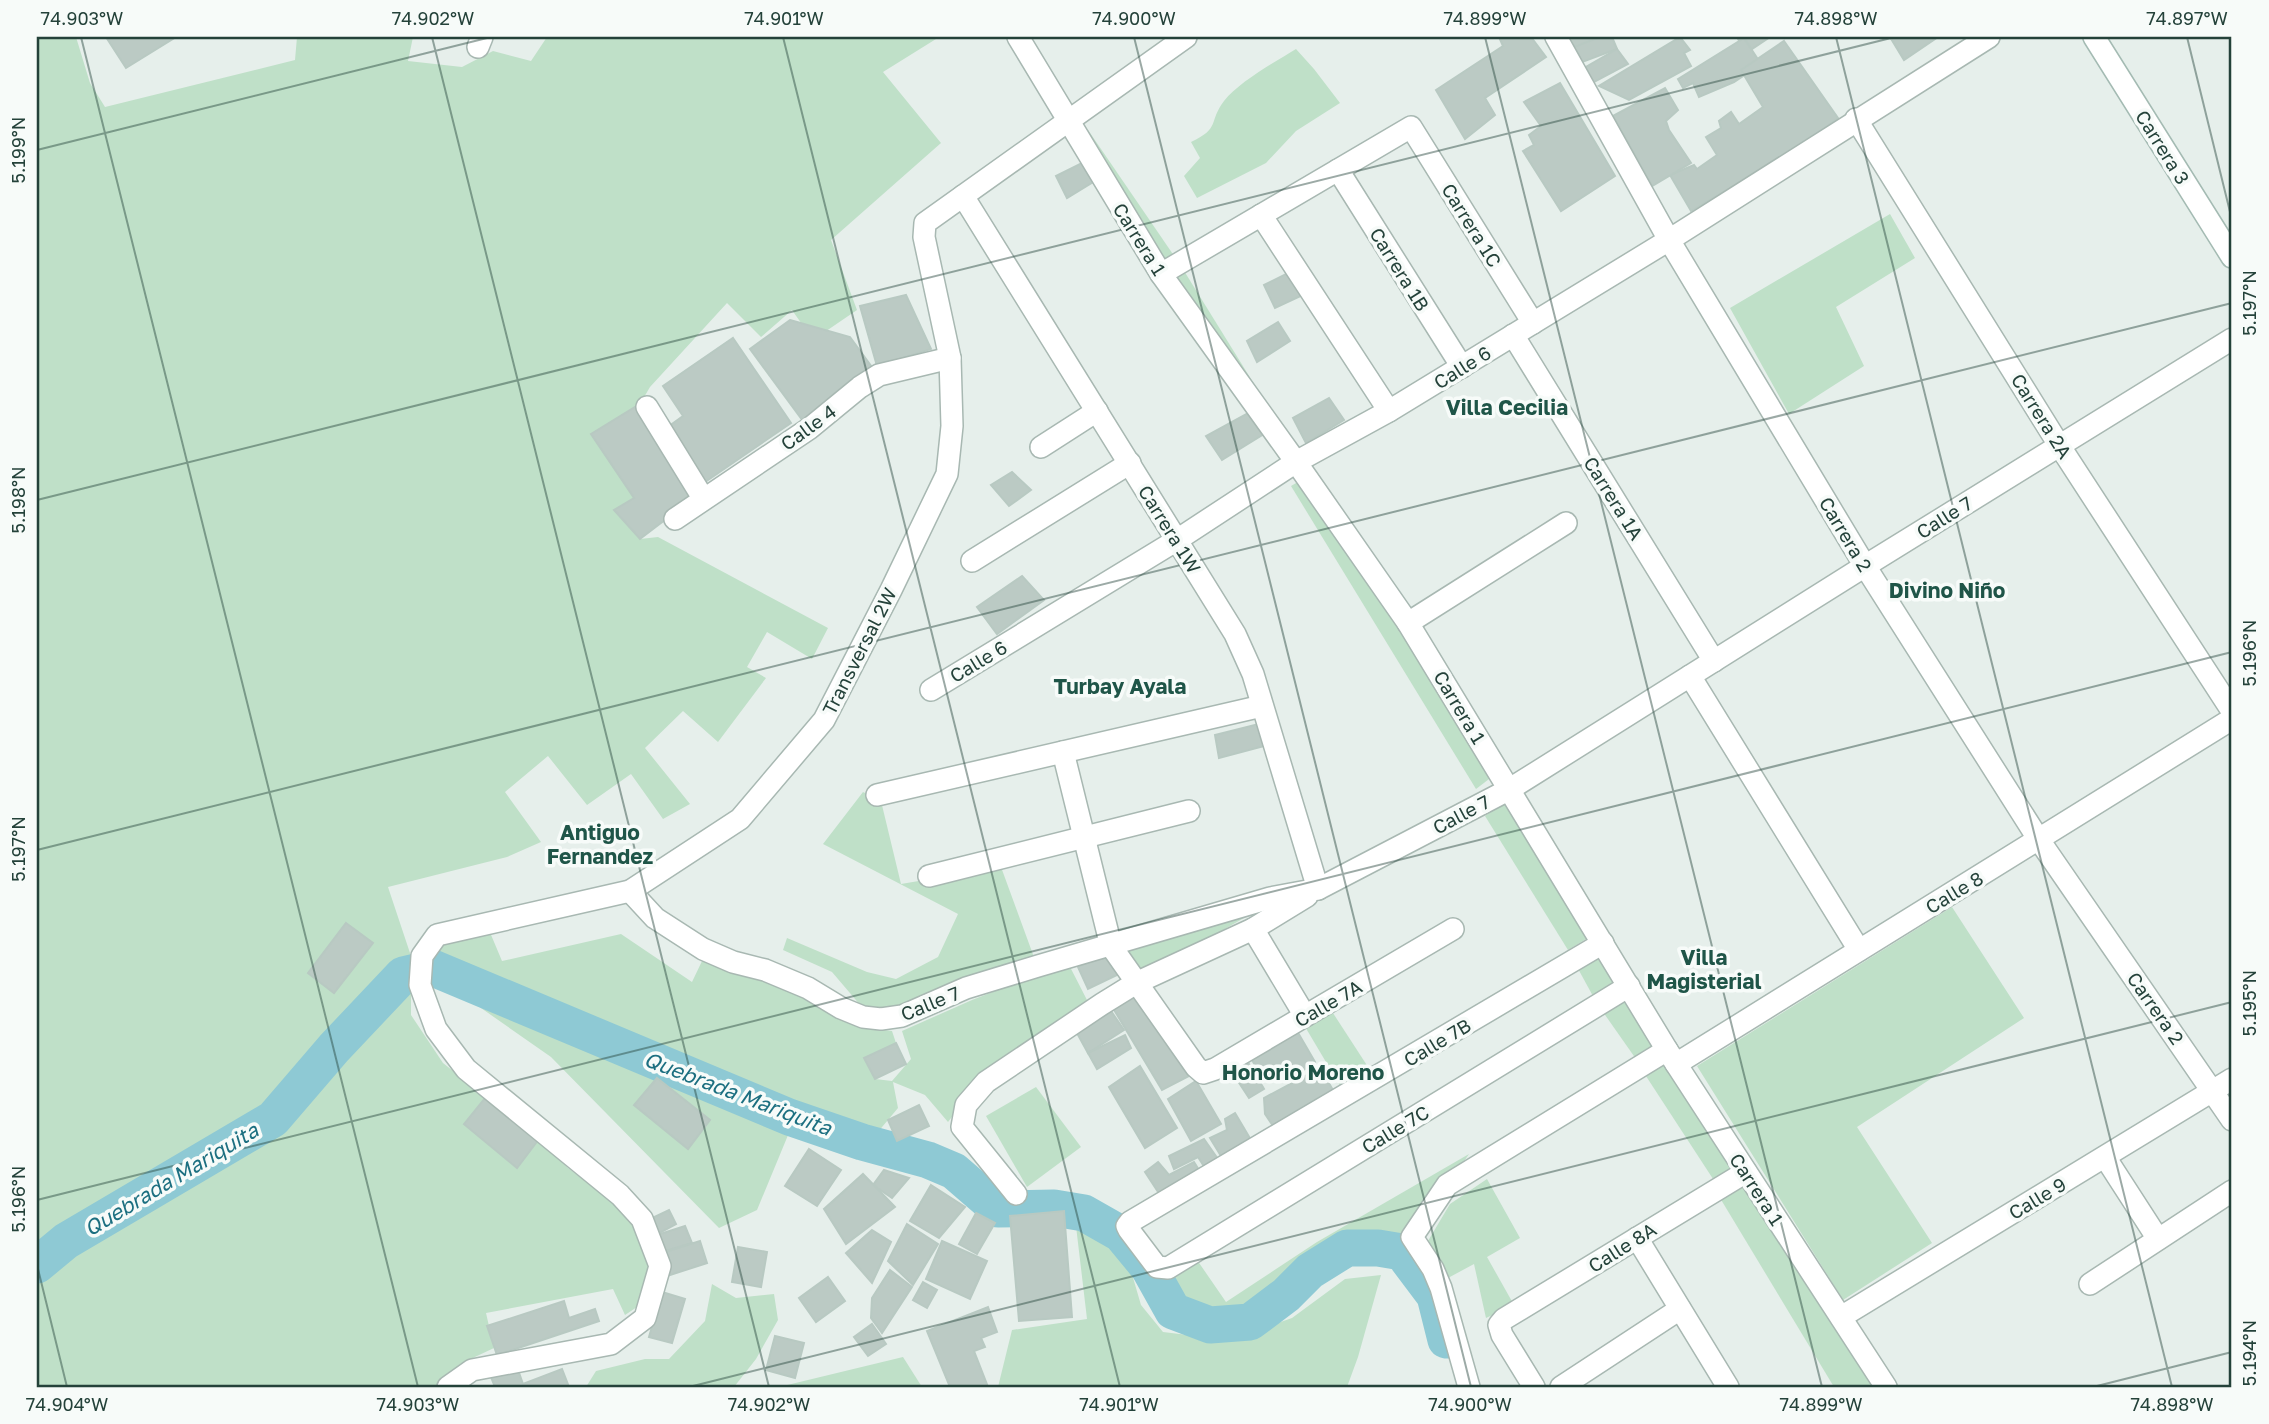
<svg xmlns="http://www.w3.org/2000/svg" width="2269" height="1424" font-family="'Golos Text',sans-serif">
<rect width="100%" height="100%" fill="#e6efeb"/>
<g fill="#bfe0c8">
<path d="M37 37H76L90 83 105 107 295 60 297 37H413L408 61 462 67 493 51 531 61 547 37H919L936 39 883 72 941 143 831 240 857 310 813 340 792 310 761 337 727 303 650 387 640 404 634 498 614 510 640 539 658 537 828 628 812 659 767 632 747 667 766 678 718 742 683 711 645 748 690 804 663 819 631 774 587 805 548 756 505 792 541 842 507 857 388 887 411 956V1015L443 1063 486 1097 464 1124 517 1168 539 1139 568 1168 623 1209 641 1225 652 1260 640 1305 625 1315 613 1289 486 1313 494 1348 460 1364 434 1387H37Z"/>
<path d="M1296 49 1314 69 1340 103 1296 131 1266 163 1197 198 1184 176 1200 158 1191 142C1221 128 1208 122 1224 101 1239 82 1275 62 1296 49Z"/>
<path d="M1088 130 1181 266 1298 455 1282 463 1078 139Z"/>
<path d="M1890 214 1915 258 1836 307 1864 366 1789 414 1730 308Z"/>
<path d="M1308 476 1493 776 1476 789 1291 486Z"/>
<path d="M863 792 881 801 901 884 1001 867 1035 960 891 1009 861 1006 832 972 783 950 787 938 867 972 896 979 938 957 958 914 823 844Z"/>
<path d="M1507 801 1591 936 1568 950 1485 816Z"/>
<path d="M1272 902 1146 974 1122 948Z"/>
<path d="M1952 907 2024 1018 1857 1127 1932 1243 1843 1300 1697 1066Z"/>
<path d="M489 930 502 961 621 934 692 982 703 959 803 990 855 1026 892 1031 896 1043 865 1058 875 1079 892 1081 911 1059 902 1031 972 1000 1068 963 1087 1000 985 1073 948 1122 925 1095 893 1082 898 1108 872 1139 798 1111 757 1210 719 1228 551 1057 481 1008 464 986 430 985 429 957 442 940Z"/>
<path d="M1595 953 1616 985 1594 998 1576 965Z"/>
<path d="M1624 1000 1655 1047 1636 1059 1603 1012Z"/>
<path d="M1331 1010 1370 1070 1342 1089 1304 1025Z"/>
<path d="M1664 1061 1734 1167 1715 1182 1644 1073Z"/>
<path d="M1036 1087 1081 1147 1027 1187 986 1116Z"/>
<path d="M1469 1154 1412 1237C1390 1235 1365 1230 1343 1240 1299 1260 1268 1326 1213 1317 1201 1315 1189 1310 1177 1306L1162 1272 1195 1257 1226 1302 1317 1242Z"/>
<path d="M1487 1179 1520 1238 1487 1257 1514 1305 1486 1318 1474 1264 1448 1278 1425 1246 1450 1204Z"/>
<path d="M1746 1182 1878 1387H1834L1720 1198Z"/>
<path d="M1076 1226 1101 1235 1129 1264 1141 1305 1163 1332 1229 1340 1292 1318 1345 1279 1381 1275 1358 1357 1347 1387H998L1012 1330 1087 1319Z"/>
<path d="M712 1284 736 1298 774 1294 778 1320 756 1359 734 1387H586L596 1371 645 1359H669L705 1321Z"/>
<path d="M903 1357 922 1387H779Z"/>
</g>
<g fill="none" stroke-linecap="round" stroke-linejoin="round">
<path stroke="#8ec9d4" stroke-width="37" d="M37 1265 66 1241 273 1119 334 1048 403 975 433 968 789 1117 862 1142 928 1160 954 1171 998 1209 1054 1208 1084 1213 1121 1234 1149 1268 1173 1311 1210 1325 1250 1322 1286 1295 1310 1271 1347 1248H1378L1402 1252 1435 1296 1446 1340"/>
</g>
<g fill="#bbcac4" stroke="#b8c9c2" stroke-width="2">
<path d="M106 37H176L126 68Z"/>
<path d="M1499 37H1531L1546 57 1485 98 1495 115 1465 139 1436 90 1503 46Z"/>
<path d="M1568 37H1598L1576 51Z"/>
<path d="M1600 37H1612L1617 49 1582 62 1574 47Z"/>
<path d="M1680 37 1690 50 1684 53 1691 66 1629 100 1599 86Z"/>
<path d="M1737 37H1770L1746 53Z"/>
<path d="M1890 37H1938L1904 60Z"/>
<path d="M1744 38 1761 64 1734 82 1699 97 1693 83 1683 88 1678 79Z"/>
<path d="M1784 41 1838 118 1800 147 1691 211 1670 175 1694 165 1697 169 1717 155 1706 137 1721 128 1719 121 1731 112 1739 124 1763 107 1741 70Z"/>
<path d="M1617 49 1628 64 1594 82 1584 68Z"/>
<path d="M1560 83 1615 176 1561 211 1523 151 1534 145 1529 135 1541 126 1524 102Z"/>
<path d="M1665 88 1678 110 1666 121 1669 130 1691 163 1652 186 1613 116Z"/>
<path d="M1084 162 1095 181 1067 198 1056 176Z"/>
<path d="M1296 269 1307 293 1275 308 1264 285Z"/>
<path d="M906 295 931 349 877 366 860 306Z"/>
<path d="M790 320 850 337 877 374 806 425 750 349Z"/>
<path d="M1278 322 1290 341 1257 362 1247 341Z"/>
<path d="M733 338 791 423 702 484 665 429 683 416 663 386Z"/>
<path d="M1329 398 1344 420 1306 443 1293 418Z"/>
<path d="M640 404 695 497 640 539 614 510 634 498 591 434Z"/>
<path d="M1250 412 1264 434 1222 460 1206 436Z"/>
<path d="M1012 472 1031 490 1009 506 991 485Z"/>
<path d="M1022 576 1044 600 997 634 977 607Z"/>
<path d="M1259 724 1264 746 1219 758 1215 735Z"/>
<path d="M346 923 373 943 334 993 308 973Z"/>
<path d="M1109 952 1119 974 1088 989 1078 967Z"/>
<path d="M1139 991 1195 1073 1162 1090 1113 1008Z"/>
<path d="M1111 1011 1124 1030 1088 1053 1077 1033Z"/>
<path d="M1297 1031 1315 1062 1298 1074 1285 1064 1263 1079 1251 1058Z"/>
<path d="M1125 1035 1131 1048 1097 1069 1088 1053Z"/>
<path d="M896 1043 906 1064 875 1079 864 1058Z"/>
<path d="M1246 1059 1264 1089 1249 1098 1230 1069Z"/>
<path d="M1140 1066 1177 1128 1145 1148 1109 1087Z"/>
<path d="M1320 1068 1337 1097 1277 1132 1265 1114 1264 1098Z"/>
<path d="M657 1078 710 1120 688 1149 634 1105Z"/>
<path d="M1196 1081 1221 1124 1191 1141 1168 1099Z"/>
<path d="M486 1097 539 1139 517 1168 464 1124Z"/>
<path d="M919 1105 929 1126 897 1141 888 1120Z"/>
<path d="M1235 1113 1254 1145 1224 1161 1210 1138 1227 1130 1225 1119Z"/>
<path d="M1204 1139 1220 1162 1207 1171 1198 1157 1174 1169 1169 1156Z"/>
<path d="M809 1149 841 1170 817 1206 785 1186Z"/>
<path d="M1158 1162 1169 1175 1194 1162 1202 1175 1162 1198 1145 1172Z"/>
<path d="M884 1170 909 1178 892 1198 873 1185Z"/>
<path d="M863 1174 895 1207 846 1244 824 1209Z"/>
<path d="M931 1185 965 1207 939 1238 910 1221Z"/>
<path d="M669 1210 676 1224 654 1236 646 1221Z"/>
<path d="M1064 1211 1072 1317 1019 1321 1010 1216Z"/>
<path d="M976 1213 995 1223 977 1254 959 1244Z"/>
<path d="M907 1224 938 1244 913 1285 888 1261Z"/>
<path d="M685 1226 692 1243 658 1253 654 1236Z"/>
<path d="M872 1230 891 1242 872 1283 846 1253Z"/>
<path d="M700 1241 707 1263 667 1276 659 1254Z"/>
<path d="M942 1241 987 1261 970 1299 926 1279Z"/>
<path d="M738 1247 767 1252 761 1287 732 1282Z"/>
<path d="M890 1270 912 1287 882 1333 871 1318 872 1298Z"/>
<path d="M828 1277 845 1301 816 1322 799 1298Z"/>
<path d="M923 1282 937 1290 927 1308 913 1300Z"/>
<path d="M662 1292 685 1299 672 1343 649 1337Z"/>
<path d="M564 1301 569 1318 595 1309 599 1321 497 1355 487 1326Z"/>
<path d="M988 1307 997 1332 981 1338 985 1347 974 1351 988 1387H950L927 1331Z"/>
<path d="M872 1324 886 1344 868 1356 854 1337Z"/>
<path d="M775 1336 804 1343 795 1378 766 1370Z"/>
<path d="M517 1367 523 1384 562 1369 569 1387H495L491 1377Z"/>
</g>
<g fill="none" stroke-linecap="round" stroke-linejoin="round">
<g stroke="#a8b8b2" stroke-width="24">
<g id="street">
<path d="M1018 37 1161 274 1296 462 1408 623 1667 1050 1886 1387"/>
<path d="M1556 37 1669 240 1865 566 2039 840 2232 1120"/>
<path d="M478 47 482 37"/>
<path d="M1856 119 2059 445 2232 711"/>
<path d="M1338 170 1462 367"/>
<path d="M963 196 1235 634 1253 674 1318 889"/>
<path d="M1261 215 1389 411"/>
<path d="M1161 274 1411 127 1533 323"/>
<path d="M1513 335 1714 661"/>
<path d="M647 407 703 498"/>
<path d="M1041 447 1097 411"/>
<path d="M675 519 810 428 860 387 879 375 950 358"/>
<path d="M972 561 1130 463"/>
<path d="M1408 623 1566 523"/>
<path d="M1690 676 1859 950"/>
<path d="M931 690 1177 540 1296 462 1389 411 1669 240 1989 37"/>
<path d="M1063 752 1111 946 1196 1067 1203 1073 1215 1069 1453 929"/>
<path d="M877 795 1262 706"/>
<path d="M929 876 1189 811"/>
<path d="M630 891 655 918 703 949 733 962 765 970 808 988 841 1008 863 1017 881 1019 902 1016 966 988 1038 966 1270 898 1318 889 1510 789 1865 566 2232 339"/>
<path d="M1253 929 1305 1016"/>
<path d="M1603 943 1130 1222 1127 1226 1129 1230 1157 1267 1168 1268 1629 986"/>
<path d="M1676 1064 2232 719"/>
<path d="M2105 1157 2158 1239"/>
<path d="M1016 1194 962 1127 966 1105 986 1082 1102 1004 1136 983 1253 929 1307 896"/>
<path d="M1637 1238 1728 1387"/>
<path d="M2090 1284 2232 1191"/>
<path d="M1841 1317 2232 1079"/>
<path d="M448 1387 472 1370 611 1344 645 1318 660 1266 642 1219 620 1195 466 1069 436 1029 420 985 422 956 437 935 630 891 740 819 824 720 891 590 947 474 952 426 950 358 924 237 925 223 1186 37"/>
<path d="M1469 1387 1441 1288 1433 1269 1412 1237 1447 1185 1667 1050"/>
<path d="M1534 1387 1502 1335 1499 1325 1504 1319 1746 1172"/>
<path d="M1561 1387 1680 1309"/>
</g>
</g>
<g stroke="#a4bbb3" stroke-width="24">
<path id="secondary" d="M2094 37 2232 257"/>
</g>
<use href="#street" stroke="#fff" stroke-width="21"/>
<use href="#secondary" stroke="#fff" stroke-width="21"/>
</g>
<path fill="none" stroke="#24423a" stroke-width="2" stroke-opacity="0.45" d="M81 37 418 1387M432 37 769 1387M783 37 1120 1387M1134 37 1471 1387M1485 37 1822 1387M1836 37 2172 1387M2187 37 2232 220M37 150 491 37M37 500 1895 37M37 850 2232 303M37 1200 2232 652M37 1265 67 1387M689 1387 2232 1002M2093 1387 2232 1352"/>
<g text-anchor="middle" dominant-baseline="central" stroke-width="7" stroke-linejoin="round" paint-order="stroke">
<g font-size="19" fill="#24423a" stroke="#f7fbf9">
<text transform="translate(2163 147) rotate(58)">Carrera 3</text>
<text transform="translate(1472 225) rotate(58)">Carrera 1C</text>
<text transform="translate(1140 239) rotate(58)">Carrera 1</text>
<text transform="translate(1400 269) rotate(58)">Carrera 1B</text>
<text transform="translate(1462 367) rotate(-32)">Calle 6</text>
<text transform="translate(2042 416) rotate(58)">Carrera 2A</text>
<text transform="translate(808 427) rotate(-36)">Calle 4</text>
<text transform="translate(1614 498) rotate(58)">Carrera 1A</text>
<text transform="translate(1944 517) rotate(-32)">Calle 7</text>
<text transform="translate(1170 529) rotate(58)">Carrera 1W</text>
<text transform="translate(1846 534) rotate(59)">Carrera 2</text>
<text transform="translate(859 651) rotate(-63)">Transversal 2W</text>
<text transform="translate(978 661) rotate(-31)">Calle 6</text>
<text transform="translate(1460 707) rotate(59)">Carrera 1</text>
<text transform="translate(1461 814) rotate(-28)">Calle 7</text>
<text transform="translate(1954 892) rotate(-31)">Calle 8</text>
<text transform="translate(930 1003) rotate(-22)">Calle 7</text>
<text transform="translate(1328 1003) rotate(-30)">Calle 7A</text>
<text transform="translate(2156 1008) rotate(55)">Carrera 2</text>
<text transform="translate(1437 1042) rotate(-31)">Calle 7B</text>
<text transform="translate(1395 1129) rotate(-31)">Calle 7C</text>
<text transform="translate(1757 1189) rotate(57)">Carrera 1</text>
<text transform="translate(2037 1198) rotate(-31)">Calle 9</text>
<text transform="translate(1622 1247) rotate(-32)">Calle 8A</text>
</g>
<g font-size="21" font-weight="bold" fill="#1f5548" stroke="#f7fbf9">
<text x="1507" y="407">Villa Cecilia</text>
<text x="1947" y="590">Divino Niño</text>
<text x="1120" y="686">Turbay Ayala</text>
<text x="600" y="832">Antiguo<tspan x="600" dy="24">Fernandez</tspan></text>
<text x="1704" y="957">Villa<tspan x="1704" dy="24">Magisterial</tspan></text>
<text x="1303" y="1072">Honorio Moreno</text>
</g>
<g font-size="21" font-style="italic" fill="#1c6f80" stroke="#f7fbf9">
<text transform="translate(738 1093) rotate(21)">Quebrada Mariquita</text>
<text transform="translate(171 1179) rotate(-31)">Quebrada Mariquita</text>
</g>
</g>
<rect width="2269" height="1424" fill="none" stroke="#f7fbf9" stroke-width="77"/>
<rect x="38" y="38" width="2192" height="1348" fill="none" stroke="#24423a" stroke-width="2.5"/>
<g font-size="18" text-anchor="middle" fill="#24423a">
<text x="82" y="25">74.903°W</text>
<text x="433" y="25">74.902°W</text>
<text x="784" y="25">74.901°W</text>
<text x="1134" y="25">74.900°W</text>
<text x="1485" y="25">74.899°W</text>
<text x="1836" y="25">74.898°W</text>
<text x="2187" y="25">74.897°W</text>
<text transform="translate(19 150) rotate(-90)" y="6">5.199°N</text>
<text transform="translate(2250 303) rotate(-90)" y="6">5.197°N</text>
<text transform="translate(19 500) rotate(-90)" y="6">5.198°N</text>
<text transform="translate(2250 653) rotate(-90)" y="6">5.196°N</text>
<text transform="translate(19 849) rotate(-90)" y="6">5.197°N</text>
<text transform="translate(2250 1003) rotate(-90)" y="6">5.195°N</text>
<text transform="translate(19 1199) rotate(-90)" y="6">5.196°N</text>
<text transform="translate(2250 1353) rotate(-90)" y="6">5.194°N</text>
<text x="67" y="1411">74.904°W</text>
<text x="418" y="1411">74.903°W</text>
<text x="769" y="1411">74.902°W</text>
<text x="1119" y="1411">74.901°W</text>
<text x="1470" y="1411">74.900°W</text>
<text x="1821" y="1411">74.899°W</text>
<text x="2172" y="1411">74.898°W</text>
</g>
</svg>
